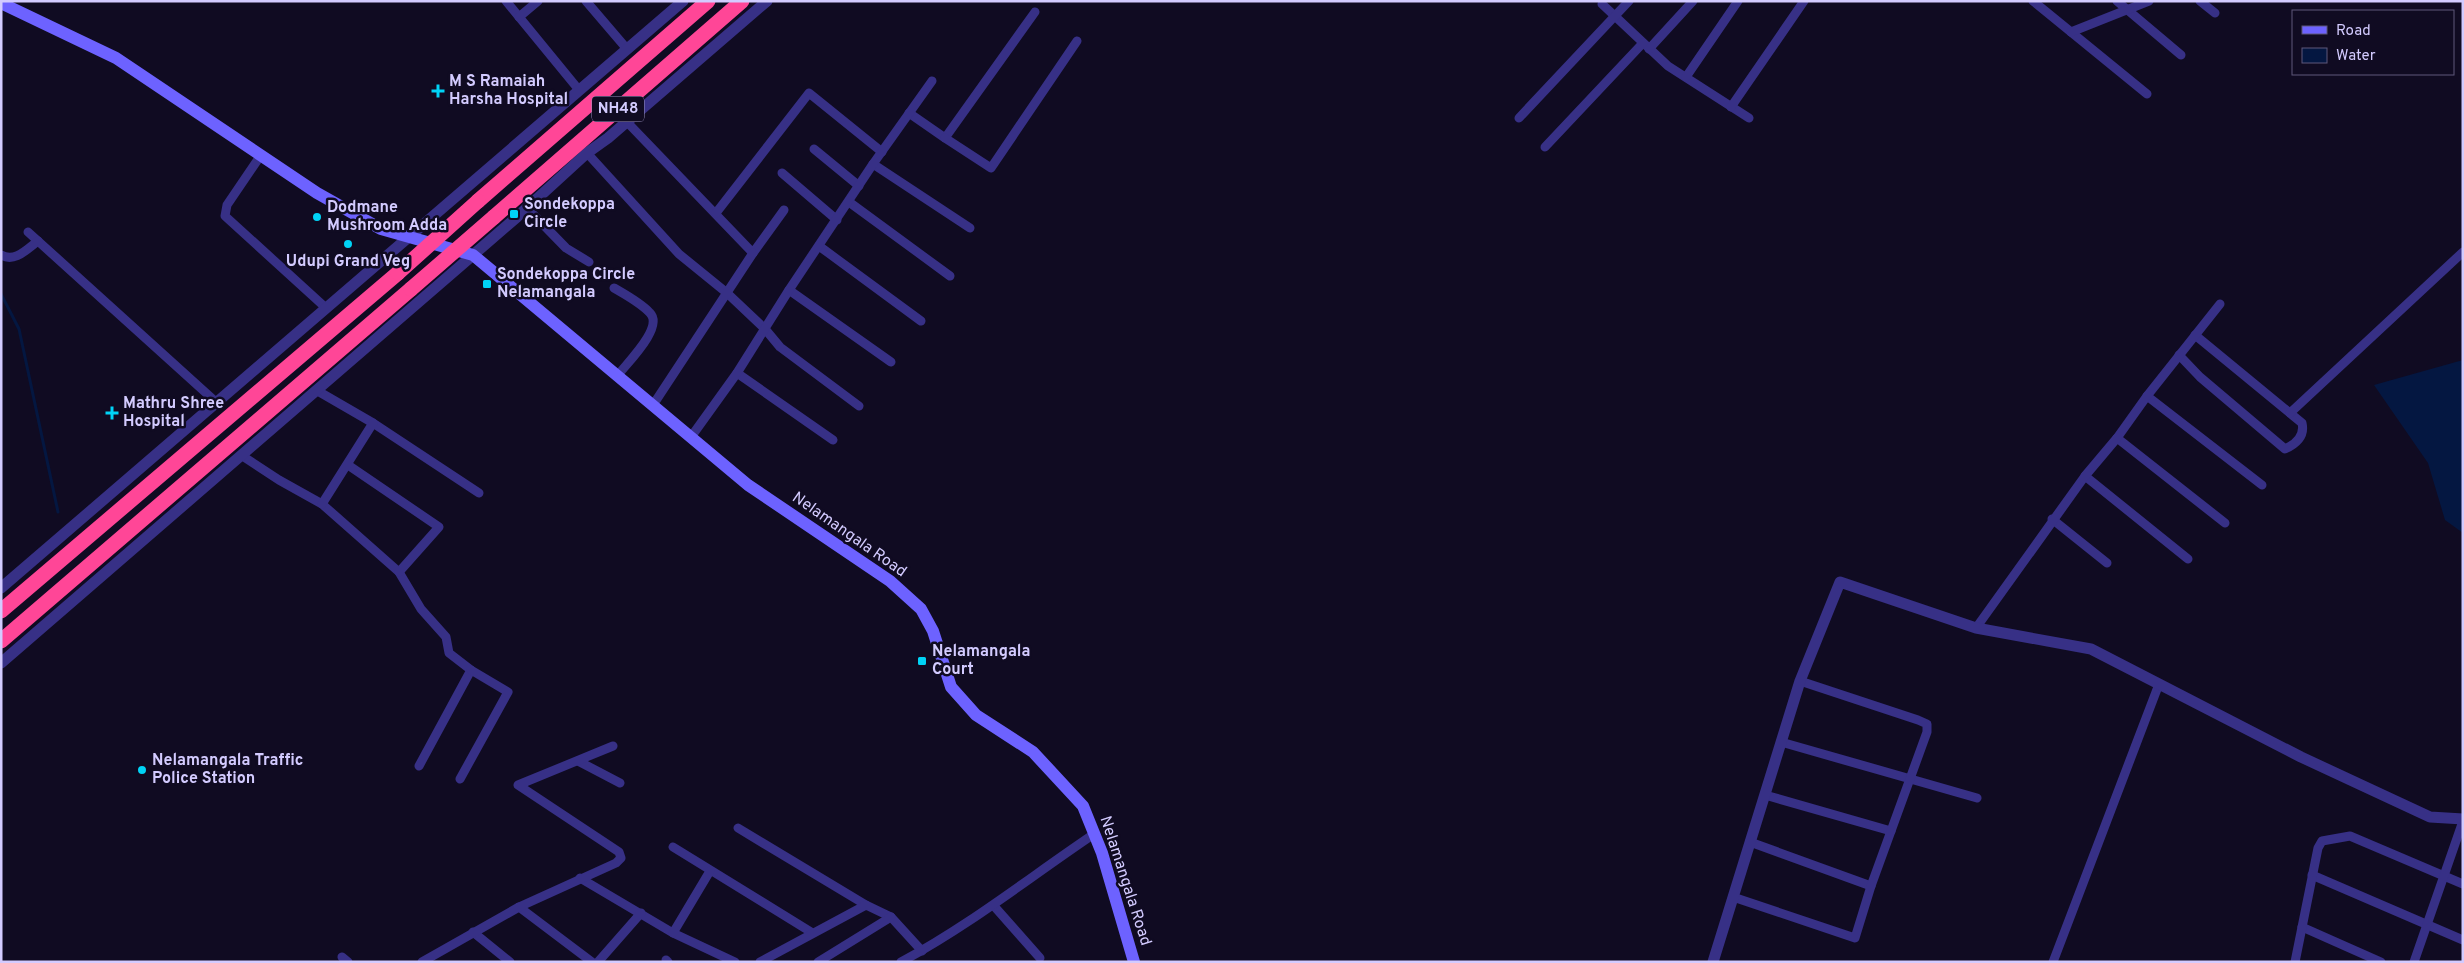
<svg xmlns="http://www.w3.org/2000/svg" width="2464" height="963" font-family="Overpass,sans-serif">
<rect width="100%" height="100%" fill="#100b22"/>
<path fill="#041741" d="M2463 360V533L2445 520 2428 463 2374 385Z"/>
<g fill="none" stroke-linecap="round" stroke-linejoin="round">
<path stroke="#041741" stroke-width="3" d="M1 294 19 329 58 512"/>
<g stroke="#373086" stroke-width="9">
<path d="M506 1 579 90"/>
<path d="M586 1 627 49"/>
<path d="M2033 1 2147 94"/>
<path d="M2117 1 2181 55"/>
<path d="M2200 1 2215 13"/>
<path d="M1602 4 1668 66 1749 118"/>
<path d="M519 17 538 1"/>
<path d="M2071 32 2149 1"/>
<path d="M1649 49 1693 1"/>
<path d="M1686 77 1738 1"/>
<path d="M1731 107 1804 1"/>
<path d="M909 113 945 138 1035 12"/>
<path d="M1519 118 1629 1"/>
<path d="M626 121 753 253 784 210"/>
<path d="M945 138 991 168 1077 41"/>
<path d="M1545 147 1643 43"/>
<path d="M814 149 859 186"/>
<path d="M587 153 679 254 727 293 765 329 780 347 859 406"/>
<path d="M261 155 227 205 225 216 326 308"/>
<path d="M873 164 970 228"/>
<path d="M782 173 837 220"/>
<path d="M849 202 950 276"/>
<path d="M527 208 566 248 589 262"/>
<path d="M716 213 809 93 882 152"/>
<path d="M28 232 216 402"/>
<path d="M819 246 921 321"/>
<path d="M1 255C15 263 27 249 38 241"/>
<path d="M614 288C626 295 641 303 650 313 664 327 628 362 618 375"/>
<path d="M789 290 891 362"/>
<path d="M2179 355 2200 377 2285 449C2296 444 2305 436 2302 423L2195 335"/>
<path d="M737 373 833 440"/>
<path d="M316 390 373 423 479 493"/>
<path d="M2147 396 2262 485"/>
<path d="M653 405 753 253"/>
<path d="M2290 413 2463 252"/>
<path d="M691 437 737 373 789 290 873 164 932 81"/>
<path d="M2117 438 2225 523"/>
<path d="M241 455 279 480 322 504 399 572 421 609 446 637 449 653 471 670 419 766"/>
<path d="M348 465 439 527 399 572"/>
<path d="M2085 476 2188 559"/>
<path d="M322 504 373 423"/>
<path d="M2052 519 2107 563"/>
<path d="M1976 628 2085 476 2117 438 2147 396 2220 304"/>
<path d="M1781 742 1977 798"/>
<path d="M578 761 620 783"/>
<path d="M460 779 508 692 471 670"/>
<path d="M1765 795 1891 831"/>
<path d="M738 828 866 905"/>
<path d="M1750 842 1871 886"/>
<path d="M673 847 811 932"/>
<path d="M2312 875 2463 940"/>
<path d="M580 878 673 933 735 962"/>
<path d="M1733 897 1855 938 1871 886 1927 732V724L1918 720 1800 681"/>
<path d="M994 906 1040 958"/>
<path d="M519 907 592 962"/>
<path d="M2302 927 2381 962"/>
<path d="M473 932 510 962"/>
<path d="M673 933 710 871"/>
<path d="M342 957 348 962"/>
<path d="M666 960 668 962"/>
<path d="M422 962 519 907 616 863 621 858 619 852 518 785 613 746"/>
<path d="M598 962 641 913"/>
<path d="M760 962 866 905 891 917 922 951"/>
<path d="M818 962 891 917"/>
<path d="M901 962C970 925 1030 877 1094 834"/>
<path d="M2053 962 2159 684"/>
<path d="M2295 962 2318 848 2322 841 2350 836 2463 884"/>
<path d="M2414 962 2463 821"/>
</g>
<g stroke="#373086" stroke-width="11">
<path d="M1 588 683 1"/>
<path d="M1 663 517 217 587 153 608 138 767 1"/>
<path d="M1713 962 1800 681 1840 582 1976 628 2091 649 2301 757 2430 817 2463 819"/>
</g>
<path stroke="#6d62ff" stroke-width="12" d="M1 3 116 58 317 193 381 229 473 255 748 485 890 581 921 609 933 631 951 687 976 715 1033 752 1083 806 1102 853 1134 962"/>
<g stroke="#ff4697" stroke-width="15">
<path d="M478 201 708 1"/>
<path d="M494 217 742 1"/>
<path d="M1 611 398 273"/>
<path d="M1 641 411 289"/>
</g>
<g stroke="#ff4697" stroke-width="15">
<path d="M398 273 478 201"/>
<path d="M411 289 494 217"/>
</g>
</g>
<g fill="#00d3f6" stroke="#100b22" stroke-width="2">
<path d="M435.5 83.5h5v5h5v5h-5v5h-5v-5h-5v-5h5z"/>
<rect x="509" y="209" width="10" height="10" rx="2.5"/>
<circle cx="317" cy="217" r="5"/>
<circle cx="348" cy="244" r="5"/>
<rect x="482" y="279" width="10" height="10" rx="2.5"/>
<path d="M109.5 405.5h5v5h5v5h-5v5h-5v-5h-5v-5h5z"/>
<rect x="917" y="656" width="10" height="10" rx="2.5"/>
<circle cx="142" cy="770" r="5"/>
</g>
<g text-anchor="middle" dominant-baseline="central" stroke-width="5" stroke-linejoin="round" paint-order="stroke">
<rect fill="#100b22" stroke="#9891bd" stroke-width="1" x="592" y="96.5" width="52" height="25" rx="4"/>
<g font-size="15" font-weight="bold" fill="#d3cbff">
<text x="618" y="109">NH48</text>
</g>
<g font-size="16" font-weight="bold" fill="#d3cbff" stroke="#100b22" text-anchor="start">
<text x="449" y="82">M S Ramaiah<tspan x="449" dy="18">Harsha Hospital</tspan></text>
<text x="524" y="205">Sondekoppa<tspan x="524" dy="18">Circle</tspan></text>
<text x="327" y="208">Dodmane<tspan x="327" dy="18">Mushroom Adda</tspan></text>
<text x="348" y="262" text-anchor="middle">Udupi Grand Veg</text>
<text x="497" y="275">Sondekoppa Circle<tspan x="497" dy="18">Nelamangala</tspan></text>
<text x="123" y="404">Mathru Shree<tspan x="123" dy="18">Hospital</tspan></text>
<text x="932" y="652">Nelamangala<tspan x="932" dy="18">Court</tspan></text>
<text x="152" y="761">Nelamangala Traffic<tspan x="152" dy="18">Police Station</tspan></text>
</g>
<g font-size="16" fill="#d3cbff" stroke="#100b22">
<text transform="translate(849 535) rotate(35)">Nelamangala Road</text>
<text transform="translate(1125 881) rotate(72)">Nelamangala Road</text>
</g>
</g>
<rect width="2464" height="963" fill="none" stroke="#d3cbff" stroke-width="5"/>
<rect x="2292" y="10" width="162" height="65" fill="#100b22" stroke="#5e587a"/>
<rect x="2302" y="26" width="25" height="8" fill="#6d62ff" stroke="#5e587a"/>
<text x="2336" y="35" font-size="15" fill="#d3cbff">Road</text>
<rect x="2302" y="48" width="25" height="15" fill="#041741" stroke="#5e587a"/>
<text x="2336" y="60" font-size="15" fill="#d3cbff">Water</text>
</svg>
